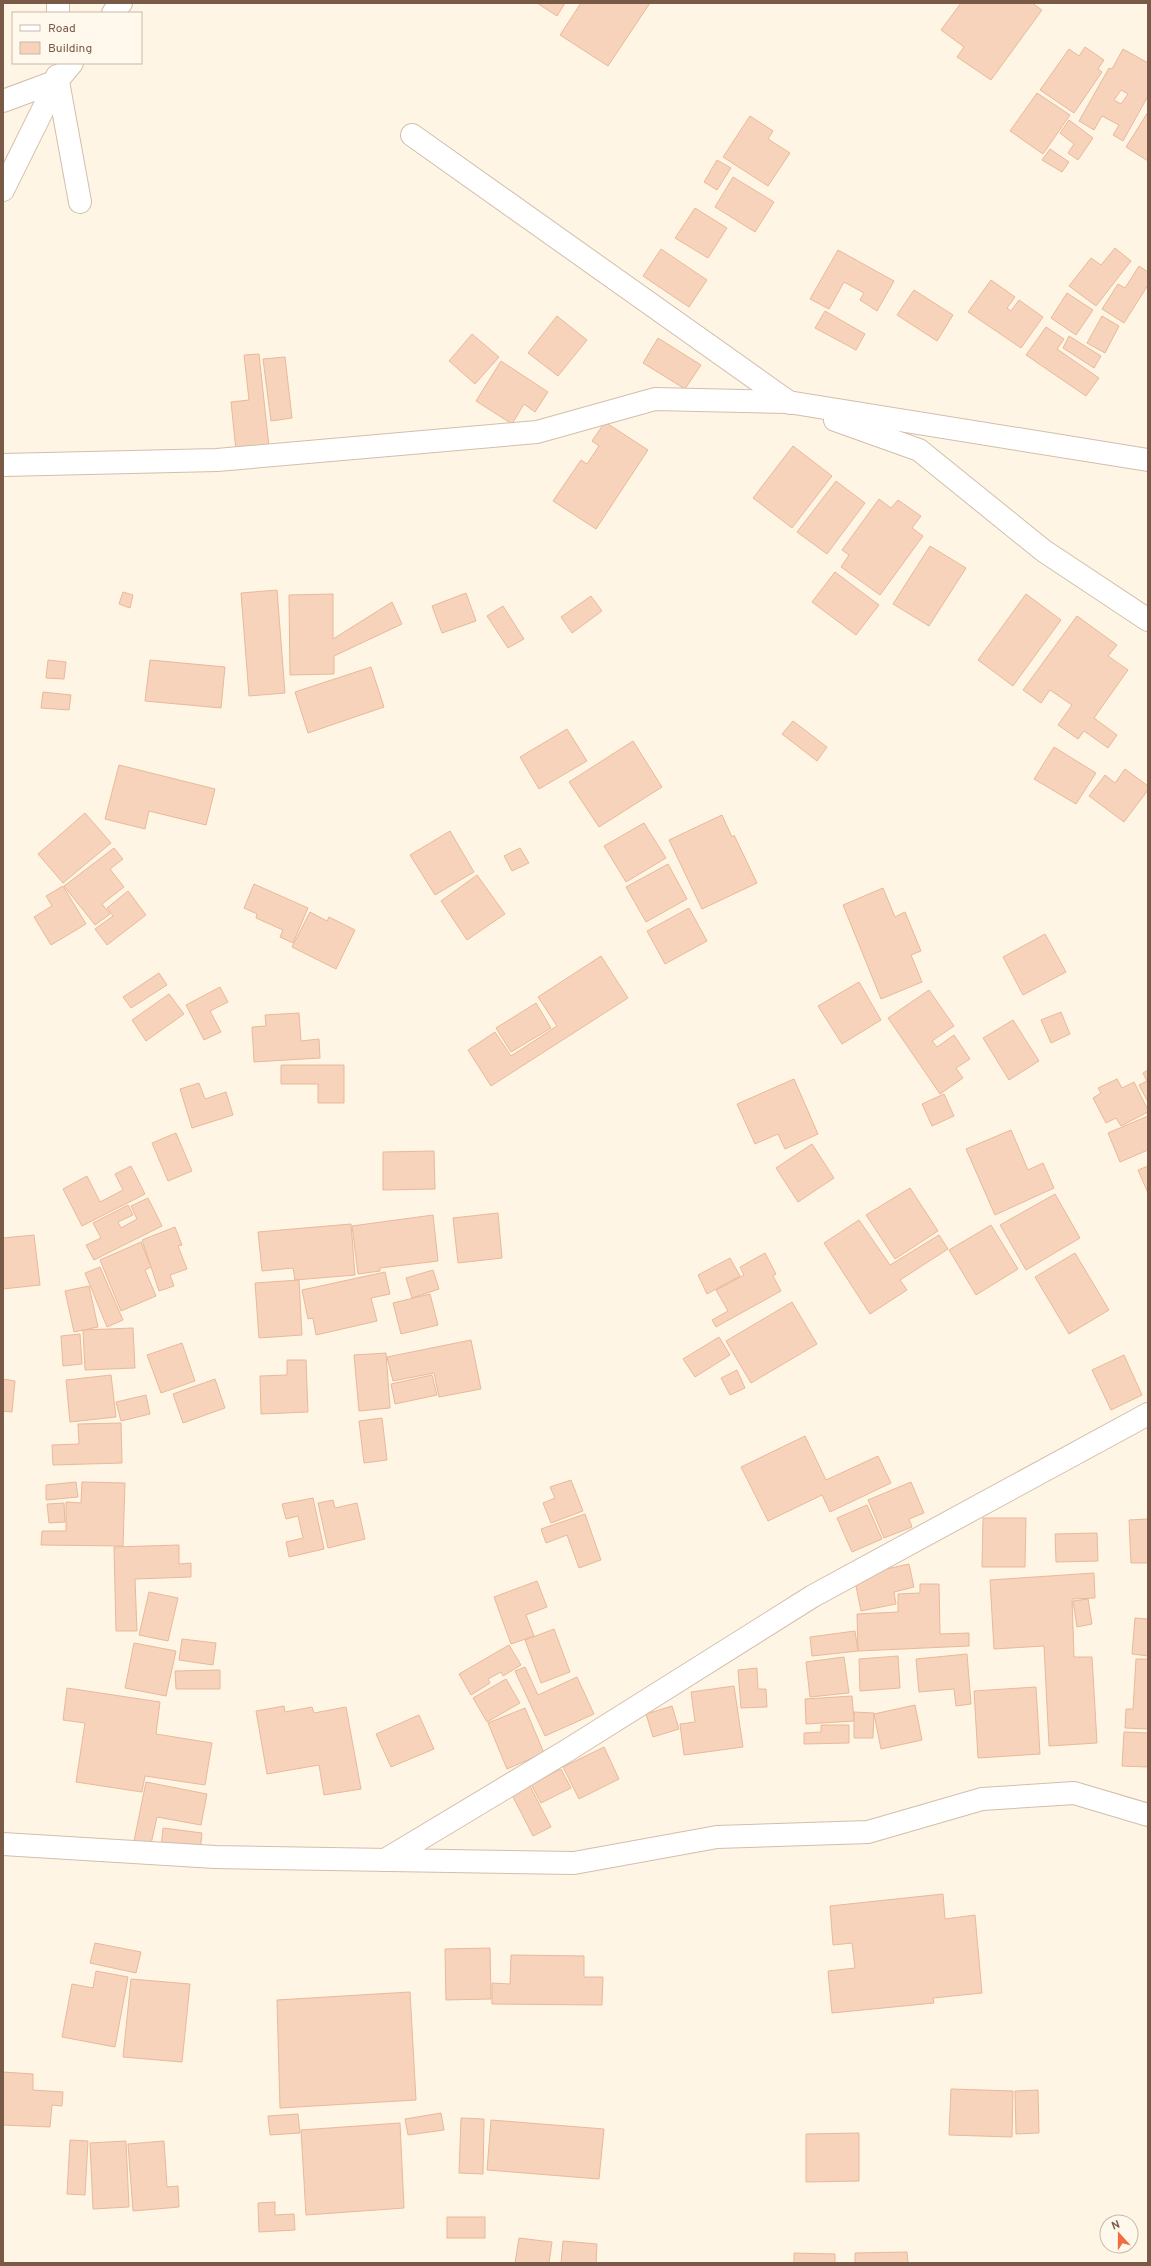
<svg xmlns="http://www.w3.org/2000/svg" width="1151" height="2266" font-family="Overpass,sans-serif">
<rect width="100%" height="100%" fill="#fef5e4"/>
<g fill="#f6d3ba" stroke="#eab999" fill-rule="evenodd">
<path d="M537 3H565L557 16Z"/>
<path d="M581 3H650L608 66 560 35Z"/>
<path d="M961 3H1032L1042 10 991 80 957 57 964 47 941 30Z"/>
<path d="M1085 47 1104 60 1098 69 1102 72 1074 113 1040 90 1069 49 1079 56Z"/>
<path d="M1123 49 1148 63V96L1123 141 1113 135 1119 125 1102 116 1094 130 1079 121 1109 68 1112 69ZM1121 90 1128 94 1121 104 1114 100Z"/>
<path d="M1037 93 1070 115 1043 154 1010 131Z"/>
<path d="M1148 112V161L1126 147Z"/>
<path d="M750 116 773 131 768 139 790 153 768 186 723 157Z"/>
<path d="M1069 120 1093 138 1078 160 1068 153 1074 144 1060 133Z"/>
<path d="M1050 149 1069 162 1062 172 1042 160Z"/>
<path d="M717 160 731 168 717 190 704 182Z"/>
<path d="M733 177 774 202 755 232 715 207Z"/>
<path d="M695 208 727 228 708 258 675 238Z"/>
<path d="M1115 248 1131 261 1096 306 1069 286 1091 258 1101 265Z"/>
<path d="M661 249 707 280 689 307 643 276Z"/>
<path d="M838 250 894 281 877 311 860 300 864 293 844 282 829 309 810 299Z"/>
<path d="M1139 266 1148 272V285L1124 323 1102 309 1118 284 1125 288Z"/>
<path d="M991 280 1015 297 1007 308 1011 311 1019 300 1043 317 1021 348 968 312Z"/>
<path d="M914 290 953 315 937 341 897 315Z"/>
<path d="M1067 293 1093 310 1076 335 1051 318Z"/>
<path d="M825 311 865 334 856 350 815 328Z"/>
<path d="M557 316 587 340 558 376 528 353Z"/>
<path d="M1102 316 1119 326 1105 353 1087 343Z"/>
<path d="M1046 327 1064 339 1057 349 1099 378 1086 396 1026 355Z"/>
<path d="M472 334 499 357 475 384 449 361Z"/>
<path d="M1069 336 1101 356 1094 368 1063 348Z"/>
<path d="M658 338 701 365 685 389 643 363Z"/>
<path d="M259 354 269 447 236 450 231 402 249 400 244 355Z"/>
<path d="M285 357 292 418 271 421 263 359Z"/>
<path d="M501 361 548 392 535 412 524 404 512 424 476 401Z"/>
<path d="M605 422 648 450 596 529 553 501 581 460 587 464 599 446 592 441Z"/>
<path d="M793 446 832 476 792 528 753 498Z"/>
<path d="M836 481 865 503 827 554 797 532Z"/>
<path d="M879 499 891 508 898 500 921 516 912 528 923 536 880 595 841 567 849 555 842 550Z"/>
<path d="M930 546 966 568 929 626 893 604Z"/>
<path d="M835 572 879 605 856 635 812 602Z"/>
<path d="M277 590 285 693 249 696 241 593Z"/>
<path d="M123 592 133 595 130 608 119 604Z"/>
<path d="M466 593 476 621 442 633 432 606Z"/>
<path d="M333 594V639L392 602 402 624 334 656V674L290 675 289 595Z"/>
<path d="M1026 594 1061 620 1013 686 978 660Z"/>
<path d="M591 596 602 611 572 633 561 617Z"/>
<path d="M503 606 524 639 508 648 487 616Z"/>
<path d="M1077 616 1117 645 1108 656 1128 670 1094 718 1117 735 1108 748 1084 731 1078 739 1058 725 1072 705 1050 690 1041 703 1023 690Z"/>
<path d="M48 660 66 662 64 679 46 678Z"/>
<path d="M150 660 225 667 221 708 145 701Z"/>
<path d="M371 667 384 707 308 733 295 692Z"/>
<path d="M43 692 71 695 69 710 41 708Z"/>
<path d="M793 721 827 747 817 761 782 734Z"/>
<path d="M567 729 587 761 539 789 520 757Z"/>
<path d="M633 741 662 787 599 827 569 782Z"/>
<path d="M1054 747 1096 773 1076 804 1034 779Z"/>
<path d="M119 765 215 789 206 825 149 811 145 829 105 819Z"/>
<path d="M1125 769 1148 786V790L1124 822 1089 796 1105 775 1115 783Z"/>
<path d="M85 813 111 843 63 883 38 854Z"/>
<path d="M722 815 732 837 734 835 757 883 702 909 669 840Z"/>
<path d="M644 823 666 858 626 882 604 846Z"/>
<path d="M450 831 474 872 435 895 410 855Z"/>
<path d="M114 848 123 859 110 869 124 887 102 904 110 914 95 925 64 886Z"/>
<path d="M520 848 529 863 512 871 504 856Z"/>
<path d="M668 864 687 899 646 922 626 887Z"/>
<path d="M477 875 505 914 467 940 441 901Z"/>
<path d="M254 884 308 908 293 943 280 937 283 930 256 918 257 914 244 908Z"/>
<path d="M63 886 86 924 51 945 34 917 52 906 46 896Z"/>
<path d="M883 888 895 917 905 912 921 951 911 955 922 982 881 999 843 905Z"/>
<path d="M128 891 146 915 107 945 95 929 113 916 107 908Z"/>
<path d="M689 908 707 941 665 964 647 931Z"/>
<path d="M310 912 327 921 329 917 355 930 336 969 292 947Z"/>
<path d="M1045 934 1066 972 1023 995 1003 957Z"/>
<path d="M601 956 628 998 491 1086 468 1050 495 1032 511 1056 557 1026 538 997Z"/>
<path d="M159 973 167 985 131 1008 123 997Z"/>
<path d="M859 982 881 1020 842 1044 818 1006Z"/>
<path d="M220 987 228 1002 210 1011 221 1032 204 1040 186 1005Z"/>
<path d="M929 990 954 1026 932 1041 937 1047 954 1035 970 1059 956 1068 963 1078 940 1094 888 1018Z"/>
<path d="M169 994 184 1014 146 1041 132 1020Z"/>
<path d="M536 1003 551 1028 511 1052 496 1028Z"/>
<path d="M1061 1012 1070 1034 1051 1043 1041 1020Z"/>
<path d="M299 1013 301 1041 319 1039 320 1058 254 1062 252 1027 266 1026 265 1015Z"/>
<path d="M1013 1020 1039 1061 1009 1080 983 1038Z"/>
<path d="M281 1065H344V1103H318V1084H281Z"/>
<path d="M1148 1070V1102L1139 1085 1147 1081 1143 1073Z"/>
<path d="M794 1079 818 1134 785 1149 778 1134 755 1144 737 1104Z"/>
<path d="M1117 1079 1122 1088 1134 1082 1148 1110V1112L1121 1126 1116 1118 1106 1123 1093 1098 1101 1093 1098 1088Z"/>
<path d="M199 1083 205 1099 226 1092 233 1115 192 1128 180 1089Z"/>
<path d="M944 1094 954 1116 932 1126 922 1104Z"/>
<path d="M1148 1116V1150L1120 1162 1108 1133Z"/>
<path d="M1011 1130 1028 1170 1043 1163 1054 1188 995 1215 966 1149Z"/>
<path d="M176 1133 192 1171 168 1181 152 1143Z"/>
<path d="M812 1144 834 1178 798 1202 776 1168Z"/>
<path d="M434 1151 435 1189 383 1190V1152Z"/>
<path d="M131 1166 145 1194 82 1226 63 1189 87 1176 100 1202 123 1190 115 1174Z"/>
<path d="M1148 1166V1193L1138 1170Z"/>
<path d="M910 1188 938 1231 895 1259 866 1215Z"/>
<path d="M1055 1194 1080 1238 1026 1270 1000 1225Z"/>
<path d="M148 1198 162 1226 94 1260 86 1245 101 1238 93 1223 128 1205 133 1215 118 1222 121 1228 137 1219 131 1206Z"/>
<path d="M498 1213 502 1258 458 1263 453 1218Z"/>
<path d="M433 1215 438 1261 380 1268V1271L358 1274 352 1226Z"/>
<path d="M859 1220 890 1265 939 1235 948 1249 900 1280 907 1290 870 1314 824 1243Z"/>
<path d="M351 1224 355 1275 295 1280 293 1268 262 1271 258 1232Z"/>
<path d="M991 1225 1018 1269 976 1295 949 1250Z"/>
<path d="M175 1227 182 1245 178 1246 187 1269 170 1275 174 1286 159 1291 142 1240Z"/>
<path d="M34 1235 40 1285 3 1289V1238Z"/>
<path d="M141 1242 151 1267 145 1270 156 1296 121 1311 100 1260Z"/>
<path d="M765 1253 776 1274 773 1276 781 1291 716 1327 712 1320 728 1311 716 1290 744 1275 740 1267Z"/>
<path d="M1075 1253 1109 1310 1069 1334 1035 1277Z"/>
<path d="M730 1258 740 1276 707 1294 698 1275Z"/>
<path d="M100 1267 123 1320 107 1327 85 1273Z"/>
<path d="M433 1270 439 1289 412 1298 406 1278Z"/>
<path d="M385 1272 390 1294 371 1298 377 1321 316 1335 313 1318 308 1319 302 1290Z"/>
<path d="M299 1280 302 1335 259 1338 255 1283Z"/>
<path d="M89 1286 98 1327 74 1332 65 1291Z"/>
<path d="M430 1294 438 1325 401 1334 393 1303Z"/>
<path d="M792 1302 817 1344 751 1383 726 1341Z"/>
<path d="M133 1328 135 1368 85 1370 83 1330Z"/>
<path d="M80 1334 82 1364 63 1366 61 1336Z"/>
<path d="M719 1337 730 1355 695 1377 683 1359Z"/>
<path d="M471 1340 481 1389 439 1397 434 1373 393 1381 387 1357Z"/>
<path d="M182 1343 195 1381 161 1393 147 1355Z"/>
<path d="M386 1353 390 1408 359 1411 354 1355Z"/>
<path d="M1124 1355 1142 1395 1111 1410 1092 1370Z"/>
<path d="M287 1360H306L308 1412 261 1414 260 1376 287 1375Z"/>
<path d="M737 1370 745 1388 730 1395 721 1378Z"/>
<path d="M111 1375 116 1417 70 1422 66 1380Z"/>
<path d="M432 1375 437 1395 395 1404 391 1384Z"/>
<path d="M3 1379 15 1381 12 1412 3 1411Z"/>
<path d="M215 1379 225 1408 183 1423 173 1394Z"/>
<path d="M146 1395 150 1414 121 1421 116 1402Z"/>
<path d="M382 1418 387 1460 364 1463 359 1421Z"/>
<path d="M121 1423 122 1463 53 1465 52 1445 79 1444 78 1424Z"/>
<path d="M805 1436 826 1480 878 1456 891 1483 830 1512 822 1495 768 1521 741 1467Z"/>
<path d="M571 1480 583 1511 551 1523 543 1503 555 1498 550 1487Z"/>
<path d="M76 1482 78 1497 46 1500V1485Z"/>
<path d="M82 1482 125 1483 123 1546 41 1545 42 1531H66V1502L81 1503Z"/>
<path d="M911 1482 924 1513 909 1519 912 1527 884 1538 868 1500Z"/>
<path d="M313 1498 324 1549 289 1557 286 1542 303 1538 298 1516 286 1519 282 1504Z"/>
<path d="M333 1500 335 1508 357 1503 365 1539 328 1548 318 1503Z"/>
<path d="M64 1503 65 1522 49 1523 47 1504Z"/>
<path d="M867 1505 882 1539 852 1552 837 1518Z"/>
<path d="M585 1514 601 1560 579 1568 567 1535 546 1543 541 1529Z"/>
<path d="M983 1518H1026L1025 1567H982Z"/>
<path d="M1148 1519V1563H1131L1129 1520Z"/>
<path d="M1097 1533 1098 1561 1056 1562 1055 1534Z"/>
<path d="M179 1545V1564L191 1563V1577L135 1579 137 1631H116L114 1547Z"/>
<path d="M909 1564 914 1587 894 1592 896 1604 861 1611 854 1576Z"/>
<path d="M1094 1573 1095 1598 1072 1599 1074 1657H1092L1097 1743 1049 1746 1044 1646 994 1649 990 1580Z"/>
<path d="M537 1581 547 1607 526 1615 534 1636 511 1644 494 1597Z"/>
<path d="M920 1584H939L940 1634 969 1633V1646L858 1651 857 1614 898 1612V1594L920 1593Z"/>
<path d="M149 1592 178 1598 168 1641 139 1635Z"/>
<path d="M1088 1599 1092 1624 1077 1627 1073 1601Z"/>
<path d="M1135 1618 1148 1619V1656L1132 1654Z"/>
<path d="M554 1629 570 1672 541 1683 525 1640Z"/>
<path d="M855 1631 858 1651 812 1656 810 1637Z"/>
<path d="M182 1639 216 1643 213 1665 179 1660Z"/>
<path d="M134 1643 176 1651 166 1696 125 1688Z"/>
<path d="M509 1645 521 1665 503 1676 501 1672 488 1679 490 1683 471 1695 459 1674Z"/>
<path d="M967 1654 971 1704 956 1706 954 1689 919 1692 916 1659Z"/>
<path d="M898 1656 900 1688 860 1691 859 1659Z"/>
<path d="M844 1657 849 1693 810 1697 806 1662Z"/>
<path d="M1136 1659H1148V1729L1125 1728 1126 1709H1133Z"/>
<path d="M525 1667 538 1695 577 1677 594 1714 545 1736 515 1671Z"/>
<path d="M757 1668 758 1689H766L767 1707 741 1708 738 1670Z"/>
<path d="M220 1670V1689H176L175 1671Z"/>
<path d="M506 1679 520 1703 487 1722 473 1698Z"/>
<path d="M734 1686 743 1747 684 1755 680 1724 695 1722 691 1692Z"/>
<path d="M1036 1687 1040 1754 978 1758 974 1691Z"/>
<path d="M67 1688 160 1702 156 1734 212 1743 205 1785 145 1776 142 1792 76 1782 85 1723 63 1720Z"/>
<path d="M852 1696 854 1721 806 1724 805 1699Z"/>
<path d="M915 1705 922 1740 881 1749 874 1714Z"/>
<path d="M284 1706 285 1712 312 1707 314 1713 346 1707 361 1789 324 1795 319 1765 267 1774 256 1711Z"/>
<path d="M672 1706 679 1729 653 1737 646 1714Z"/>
<path d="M525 1708 544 1753 507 1769 488 1723Z"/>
<path d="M854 1712 874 1713 873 1738H854Z"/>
<path d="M419 1715 434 1749 391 1767 376 1734Z"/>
<path d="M821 1725H849V1743L804 1744V1733L821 1732Z"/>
<path d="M1124 1732 1148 1733V1767L1122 1766Z"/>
<path d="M604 1747 619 1779 579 1799 563 1767Z"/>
<path d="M561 1769 571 1788 541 1803 531 1784Z"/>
<path d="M146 1782 207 1794 201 1825 157 1817 151 1844 134 1841Z"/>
<path d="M530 1786 551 1827 533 1836 512 1795Z"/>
<path d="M163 1828 202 1833 200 1853 161 1849Z"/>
<path d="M943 1894 945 1919 975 1915 982 1993 933 1998 934 2003 832 2013 828 1971 855 1968 852 1943 833 1945 830 1906Z"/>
<path d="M95 1943 141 1952 136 1973 90 1963Z"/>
<path d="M490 1948 491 1999 446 2000 445 1949Z"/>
<path d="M511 1955 584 1956V1977H603L602 2005 492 2004V1983L510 1984Z"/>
<path d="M96 1971 128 1977 115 2047 62 2037 72 1984 93 1988Z"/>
<path d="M131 1979 190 1984 182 2062 123 2057Z"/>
<path d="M410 1992 416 2100 280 2108 277 2000Z"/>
<path d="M3 2072 33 2074V2090L63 2092 62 2106 52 2105 50 2127 3 2125Z"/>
<path d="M951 2089 1013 2091 1012 2137 949 2135Z"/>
<path d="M1038 2090 1039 2133 1016 2134 1015 2091Z"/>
<path d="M441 2113 444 2130 408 2135 405 2119Z"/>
<path d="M298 2114 300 2133 270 2135 268 2116Z"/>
<path d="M461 2118 484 2119 483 2174 459 2173Z"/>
<path d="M491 2120 604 2129 599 2179 487 2170Z"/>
<path d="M400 2123 404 2208 306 2215 301 2130Z"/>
<path d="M859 2133V2181L806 2182V2134Z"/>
<path d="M70 2140 88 2141 85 2195 67 2194Z"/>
<path d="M126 2141 129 2207 93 2209 90 2143Z"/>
<path d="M164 2141 167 2187 178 2186 179 2207 133 2211 128 2144Z"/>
<path d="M275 2202V2215L294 2214 295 2230 259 2232 258 2203Z"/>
<rect x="447" y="2217" width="38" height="21"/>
<path d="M519 2238 552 2242 549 2263H515Z"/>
<path d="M563 2241 597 2244 596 2263H561Z"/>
<path d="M907 2252 908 2263H855V2253Z"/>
<path d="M794 2253 835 2254V2263H794Z"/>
</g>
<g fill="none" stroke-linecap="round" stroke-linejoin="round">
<g stroke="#d3beac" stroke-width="24">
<g id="street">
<path d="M58 13V3"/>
<path d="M113 13 121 3"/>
<path d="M57 76 80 202"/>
<path d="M3 101 57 81"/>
<path d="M412 135 790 403"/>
<path d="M3 190 57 81 72 63"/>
<path d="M835 420 919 450 1044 551 1148 620"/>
<path d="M3 465 217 460 537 432 655 399 788 402 1148 460"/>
<path d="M3 1844 215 1857 574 1863 717 1837 868 1832 982 1799 1074 1793 1148 1815"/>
<path d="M385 1860 568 1750 813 1596 1148 1414"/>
</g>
</g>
<use href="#street" stroke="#fff" stroke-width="22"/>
</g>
<rect width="1151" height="2266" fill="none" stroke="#795a47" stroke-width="8"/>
<rect x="12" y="12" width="130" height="52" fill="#fff8ec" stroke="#c9b9aa"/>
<rect x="20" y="25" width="20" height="6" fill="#ffffff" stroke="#c9b9aa"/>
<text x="48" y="32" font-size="12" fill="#795a47">Road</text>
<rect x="20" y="42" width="20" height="12" fill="#f6d3ba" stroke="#c9b9aa"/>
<text x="48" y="52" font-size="12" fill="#795a47">Building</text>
<g transform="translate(1119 2234) rotate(339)"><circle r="19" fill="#fff8ec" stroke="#c9b9aa"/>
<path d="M0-3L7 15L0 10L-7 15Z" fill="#f16c40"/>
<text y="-6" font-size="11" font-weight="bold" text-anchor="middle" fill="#795a47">N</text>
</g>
</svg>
